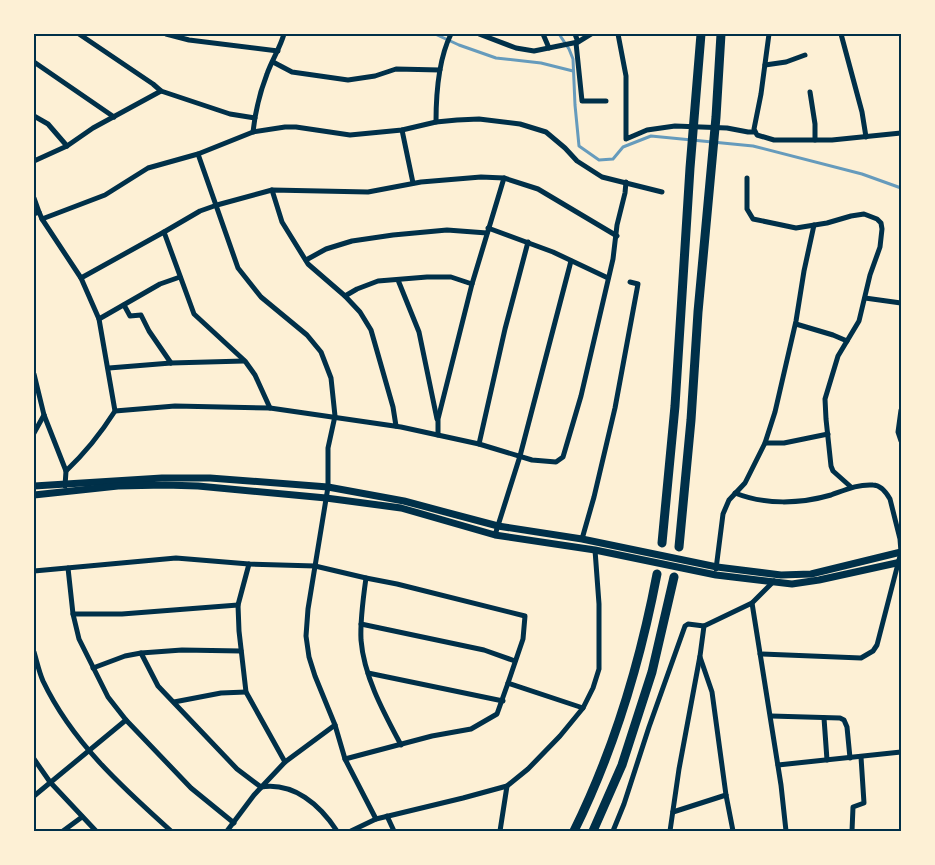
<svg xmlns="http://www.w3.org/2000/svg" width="935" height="865" font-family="'Fira Sans',sans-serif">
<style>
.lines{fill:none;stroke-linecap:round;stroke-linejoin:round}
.stream{stroke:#669bbc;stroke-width:3}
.minor{stroke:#003049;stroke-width:5}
.secondary{stroke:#003049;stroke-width:7}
.motorway{stroke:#003049;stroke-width:9}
.neatline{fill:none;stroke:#003049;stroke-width:2}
</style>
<rect width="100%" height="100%" fill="#fdf0d5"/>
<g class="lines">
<g class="stream">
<path d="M404 34H414"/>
<path d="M435 34 459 45 496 58 541 63 573 71"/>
<path d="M559 34 569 49 573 59 575 105 579 146 599 160 613 159 623 147 651 136 753 146 862 174 901 188"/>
</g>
<g class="minor">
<path d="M79 34 153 84 161 91 230 114 255 118"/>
<path d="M166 34 189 40 278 51"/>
<path d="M479 34 516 48 534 51 578 42 591 34"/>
<path d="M543 34 549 48"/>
<path d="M575 34 578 42"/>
<path d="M618 34 626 76V139L647 130 675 126 727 128 748 132H754"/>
<path d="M769 34 761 94 754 129 757 135 774 140H832L901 133"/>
<path d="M841 34 862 112 866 137"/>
<path d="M576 43 582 101H606"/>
<path d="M34 62 114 117"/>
<path d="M273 62 292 72 348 80 375 76 396 69 440 70"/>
<path d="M765 65 786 62 805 55"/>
<path d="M810 92 815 124V140"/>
<path d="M34 116 48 124 67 146"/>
<path d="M436 122C436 93 438 60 451 34"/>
<path d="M402 130 413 183"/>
<path d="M253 132C255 113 260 92 267 74 272 60 280 48 284 34"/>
<path d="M198 154 238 268 261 297 307 335 321 352 331 378 335 416 328 448V487L308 609 306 636 309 657 315 676 335 725 345 759 376 819"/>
<path d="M34 161 67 146 93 128 161 91"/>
<path d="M747 178V209L753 219 796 228 827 223 851 216 864 214 877 219 881 223 882 229 880 247 870 275 859 321 838 356 825 399 826 419 831 466 833 471 851 487"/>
<path d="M272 190 282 222 308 264 345 296 360 312 371 330 393 407 396 426"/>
<path d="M34 198 39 212"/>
<path d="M34 214 39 212 42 219 105 195 148 168 198 154 253 132 285 127H296L350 135 402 130 436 122 457 120 479 119 520 124 546 132 565 148 577 161 602 177 662 192"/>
<path d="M42 219 81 278 99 319 115 411C101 433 85 453 66 471L65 486"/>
<path d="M488 228 553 252 608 278"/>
<path d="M164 232 200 211 217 205 272 190 368 192 421 182 481 177 504 178 538 189 617 236"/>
<path d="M306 260 326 249 352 241 393 235 447 230 487 233"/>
<path d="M81 278 164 232 194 314 245 361 255 375 270 408"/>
<path d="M398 280 419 332 437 419"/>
<path d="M345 296 357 289 378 281 427 277H451L472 284"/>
<path d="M865 298 901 303"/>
<path d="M124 305 130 316 141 315 149 331 171 363"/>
<path d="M99 319 160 284 180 277"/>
<path d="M796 324 833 335 847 341"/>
<path d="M109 368 171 363 244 361"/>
<path d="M34 374 44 415 66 471"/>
<path d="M901 410 898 432 901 441"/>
<path d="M115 411 175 406 270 408 401 427 479 444 532 460 556 462 563 457 581 396 613 259 617 225 625 193 626 182"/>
<path d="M34 433 44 415"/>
<path d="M438 435V419L472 284 504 178"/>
<path d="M765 443H784L828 434"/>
<path d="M479 444 505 329 528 242"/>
<path d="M735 493C765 505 800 504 831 495 845 490 858 484 873 485 881 485 886 492 890 499L900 539 901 552 877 645 873 651 861 658 760 654"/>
<path d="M495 535 520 456 571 261"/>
<path d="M582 539 594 497 615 408 638 284 630 282"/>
<path d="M249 564 238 605 239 631 246 692 285 762"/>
<path d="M68 568 73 614 79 639 108 697 126 720 191 788 234 823"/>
<path d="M716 569 723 514 729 500 745 483 765 443 775 412 796 321 804 271 814 225"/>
<path d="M34 571 176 558 249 564 315 566 366 578 397 584 525 616 523 639 508 683"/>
<path d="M366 578C363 599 360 620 361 640 364 677 384 713 401 745"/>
<path d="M774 581 752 603 781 785 786 831"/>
<path d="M73 614H122L238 605"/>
<path d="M361 624 484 650 515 661"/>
<path d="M34 652C37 662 39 672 43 681 72 742 122 787 171 831"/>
<path d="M141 653 158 686 237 769 261 787C294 782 320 805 337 831"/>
<path d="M700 657 712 692 726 795 733 831"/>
<path d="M93 668 125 656 141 653 182 650 241 651"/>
<path d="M368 673 503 701"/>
<path d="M174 702 221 693 246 692"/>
<path d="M771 716 840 718 844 720 847 727 850 758"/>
<path d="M824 718 827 760"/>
<path d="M34 759 50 782 96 831"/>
<path d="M345 759 432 736 471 729 497 714 508 683 583 708"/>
<path d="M778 765 901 752"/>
<path d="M34 796 126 720"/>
<path d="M673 812 726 795"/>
<path d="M387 816 394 831"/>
<path d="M63 831 82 817"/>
<path d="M227 831 254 795 285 762 335 725"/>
<path d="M351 831 376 819 463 798 507 786 528 769 560 736 583 708 593 688 599 669V604L595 550"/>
<path d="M500 831 507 786"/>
<path d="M613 831 624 804 649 727 685 626 688 624 704 626"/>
<path d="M670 831 679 769 700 656 704 626 752 603"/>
<path d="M852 831 853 807 864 803 861 757"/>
</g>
<g class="secondary">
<path d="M34 486 162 478H210L328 487 404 501 498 526 582 539 717 567 781 575 811 574 901 552"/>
<path d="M34 495 118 486 165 485 198 486 326 498 401 508 495 535 595 550 716 575 792 584 819 580 901 562"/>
</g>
<g class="motorway">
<path d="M662 543 675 406 690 168 701 34"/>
<path d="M679 547 691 420 698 312 716 117 721 34"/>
<path d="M574 831C614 750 640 663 657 574"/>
<path d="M593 831 622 765 652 672 674 577"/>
</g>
</g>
<rect width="935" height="865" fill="none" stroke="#fdf0d5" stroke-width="70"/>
<rect x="35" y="35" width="865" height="795" class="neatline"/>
</svg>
